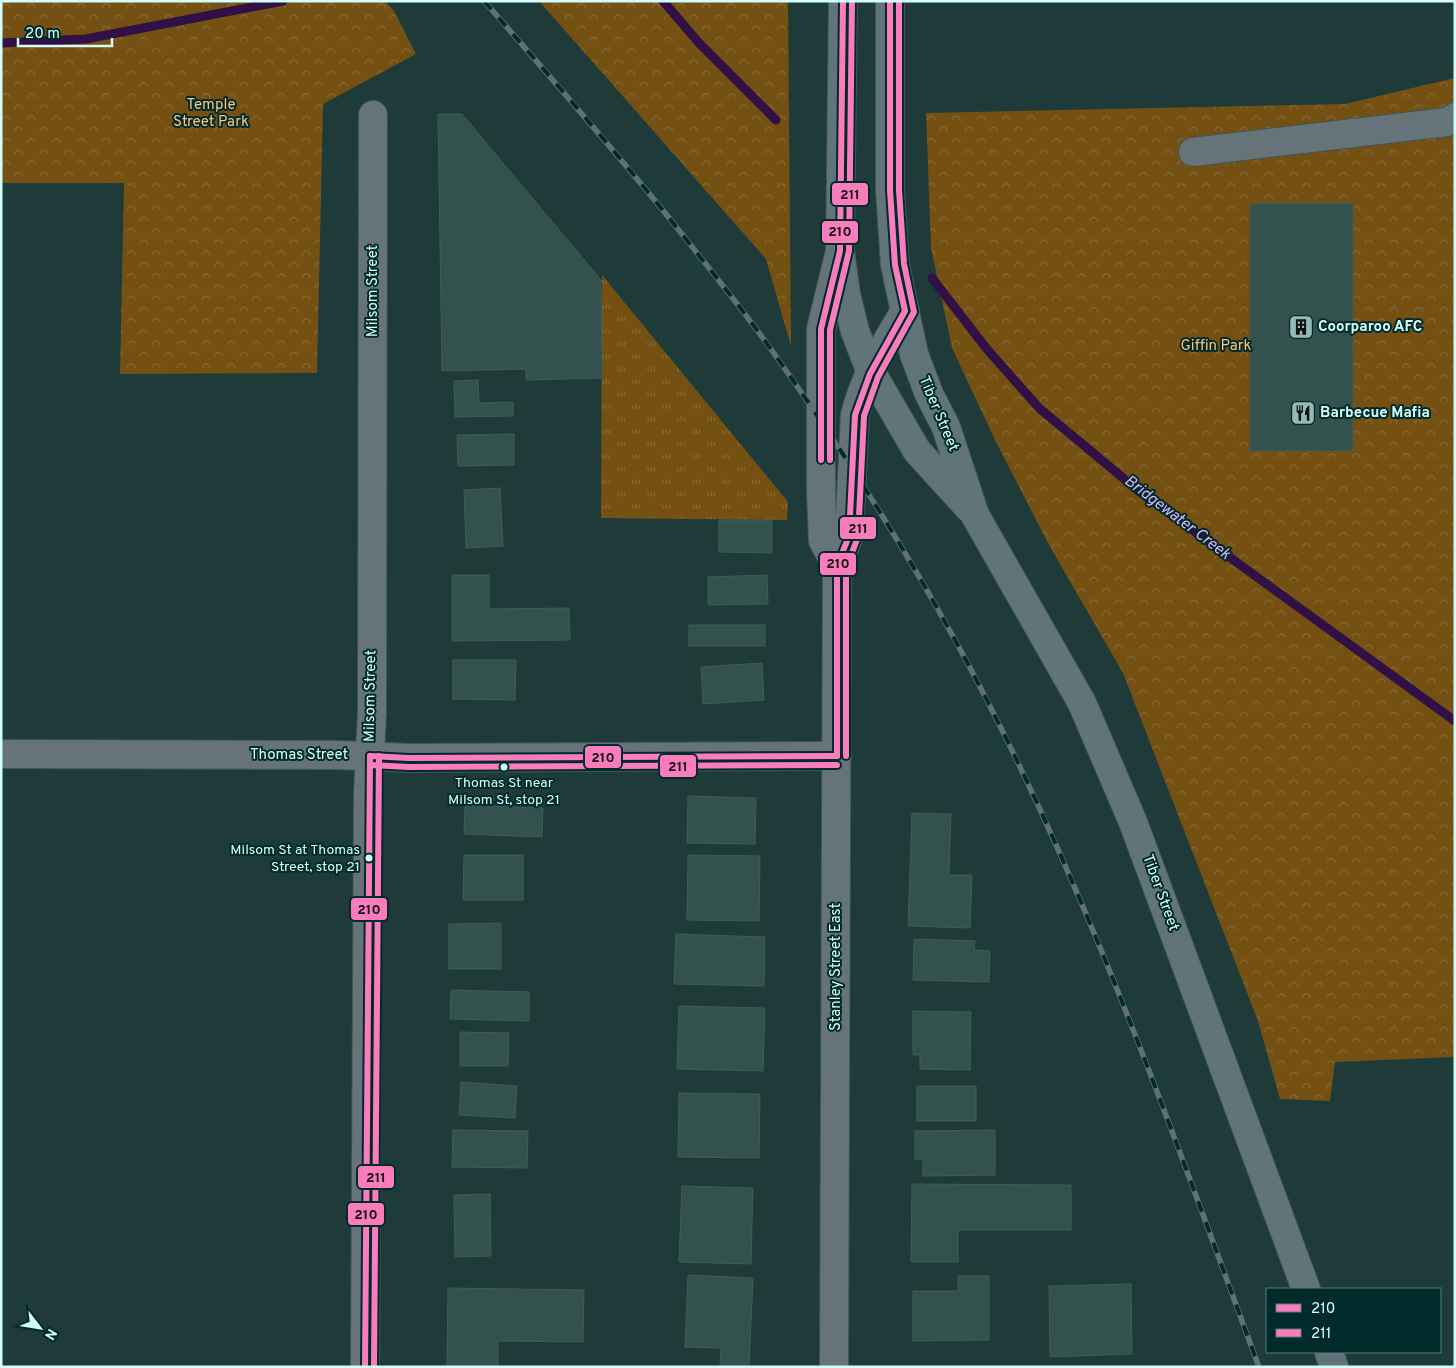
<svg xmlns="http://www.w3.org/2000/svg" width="1456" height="1368" font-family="Overpass,sans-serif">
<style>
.grass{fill:url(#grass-tufts)}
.park{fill:url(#park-crowns)}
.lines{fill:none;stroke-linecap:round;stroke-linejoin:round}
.stream{stroke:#311046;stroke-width:9}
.building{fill:#34524d;stroke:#405d59}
.minor-casing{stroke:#3d5756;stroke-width:30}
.major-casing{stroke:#3d5756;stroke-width:30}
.minor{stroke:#66747a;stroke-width:28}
.major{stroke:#607479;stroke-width:28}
.rail-casing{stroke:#5f7174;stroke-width:5.5}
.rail{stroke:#002b2a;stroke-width:4;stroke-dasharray:11;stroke-linecap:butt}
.bus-1-casing{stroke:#002b2a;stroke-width:10}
.bus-2-casing{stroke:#002b2a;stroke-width:10}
.bus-1{stroke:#fb7cbc;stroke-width:6}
.bus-2{stroke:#fb7cbc;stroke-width:6}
.bus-dot{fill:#d3fffb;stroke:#002b2a;stroke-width:2}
.labels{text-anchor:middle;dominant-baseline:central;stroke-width:4;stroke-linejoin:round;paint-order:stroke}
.bus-label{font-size:14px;fill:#d3fffb;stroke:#002b2a}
.park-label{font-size:15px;fill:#fdc47f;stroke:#002b2a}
.street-label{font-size:15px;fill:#d3fffb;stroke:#002b2a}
.poi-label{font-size:15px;font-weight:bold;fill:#d3fffb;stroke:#002b2a;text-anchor:start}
.water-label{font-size:16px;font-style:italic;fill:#dcb2fa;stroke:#002b2a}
.line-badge{stroke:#002b2a;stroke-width:2}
.pale-badge-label{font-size:14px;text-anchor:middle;font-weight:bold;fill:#111}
</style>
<defs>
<pattern id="grass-tufts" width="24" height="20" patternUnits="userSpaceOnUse" patternTransform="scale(1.25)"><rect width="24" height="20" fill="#745013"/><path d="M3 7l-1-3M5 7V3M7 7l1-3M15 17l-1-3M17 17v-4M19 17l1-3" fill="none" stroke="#876a36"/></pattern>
<pattern id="park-crowns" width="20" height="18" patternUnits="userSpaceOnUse" patternTransform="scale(1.25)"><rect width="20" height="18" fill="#745013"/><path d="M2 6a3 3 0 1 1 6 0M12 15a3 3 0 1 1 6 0" fill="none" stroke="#876a36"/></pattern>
</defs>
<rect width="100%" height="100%" fill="#1e3a39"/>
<path class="grass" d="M602 275 788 502 787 520 601 518Z"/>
<g class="park">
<path d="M1 1H385L394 11 416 54 323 104 317 373 120 374 124 183H1Z"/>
<path d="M539 1H788L791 346 766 259Z"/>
<path d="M1455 78V1057L1335 1062 1330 1101 1280 1099 1258 1021 1123 673 1049 545 994 438 952 348 931 248 926 113 1345 104Z"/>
</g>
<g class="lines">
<g class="stream">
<path d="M663 1 699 43 776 120"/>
<path d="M1 43 86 39 283 1"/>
<path d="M932 278 986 348 1039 408 1140 492 1455 721"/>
</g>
</g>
<g class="building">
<path d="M438 114H462L601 280 602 378 526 380V369L442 371Z"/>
<path d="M1353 203V451H1250V204Z"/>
<path d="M478 380 479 403 513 402V416L455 417 454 381Z"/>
<path d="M514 434V465L458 466 457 435Z"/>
<path d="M500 488 503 546 466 548 464 490Z"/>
<path d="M719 520H772V553L719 552Z"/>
<path d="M452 575H489V609L569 608 570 640 452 641Z"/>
<path d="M767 575 768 604 708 605V577Z"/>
<rect x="689" y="625" width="76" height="21"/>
<path d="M453 660H516L515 700 453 699Z"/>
<path d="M762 663 764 700 703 704 701 667Z"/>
<path d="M688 796 756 798 755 844 687 843Z"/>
<path d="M465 805 543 808 542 837 464 834Z"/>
<path d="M912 813 951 814 949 875H972L970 928 908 926Z"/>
<path d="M464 855H523V900H463Z"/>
<path d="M688 855 760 856 759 921 687 920Z"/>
<path d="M501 923V969H449V924Z"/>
<path d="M676 934 765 937 764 986 674 984Z"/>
<path d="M914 939 975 941 974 950 990 951 989 982 913 980Z"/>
<path d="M451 990 529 992V1021L450 1019Z"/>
<path d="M679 1006 765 1008 763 1071 677 1069Z"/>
<path d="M913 1011 971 1012 970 1070 920 1069V1055H913Z"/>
<path d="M460 1032 509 1033 508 1066H460Z"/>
<path d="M461 1082 517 1086 515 1118 459 1115Z"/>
<rect x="917" y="1086" width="59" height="35"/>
<path d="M679 1093 760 1094 759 1158 678 1157Z"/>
<path d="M453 1130 528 1131 527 1168 452 1167Z"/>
<path d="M995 1130V1175L923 1176V1159H915V1131Z"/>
<path d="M912 1184 1071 1185V1230H958V1262H911Z"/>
<path d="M682 1186 753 1188 751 1264 679 1262Z"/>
<path d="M490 1194 491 1256 455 1257 454 1195Z"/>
<path d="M688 1275 753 1278 749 1367H720L721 1348 685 1347Z"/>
<path d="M958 1276H989V1340L913 1341V1291H958Z"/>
<path d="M1131 1284 1132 1354 1050 1357 1049 1286Z"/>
<path d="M448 1288 584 1290 583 1342 498 1341V1367H447Z"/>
</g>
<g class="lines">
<defs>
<g id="minor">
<path d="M1193 152 1447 122 1455 117"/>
<path d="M837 566 823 541 821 493V329L840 251"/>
<path d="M1 754 339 755 409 758 837 756"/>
<path d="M365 1367 368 793 372 713 373 115"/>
<path d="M834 1367 837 566 849 536 855 415C865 375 884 346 905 311"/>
</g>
<g id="major">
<path d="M843 1 840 251 846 294 855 331 870 370 917 451 969 508"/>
<path d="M890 1V190L895 265 914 354 929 394 946 427 975 515 1082 703 1133 822 1306 1289"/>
<path d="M1329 1352 1334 1367"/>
</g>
</defs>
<use href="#minor" class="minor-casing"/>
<use href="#major" class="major-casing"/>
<use href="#minor" class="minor"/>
<use href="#major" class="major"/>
<defs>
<path id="rail" d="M484 1C547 73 610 145 670 219 703 261 737 302 768 345 836 440 899 538 955 640 1082 871 1168 1121 1259 1367"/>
</defs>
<use href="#rail" class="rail-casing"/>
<use href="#rail" class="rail"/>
<defs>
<g id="bus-1">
<path d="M821 460V329L840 251 843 1"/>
<path d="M370 756 409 758 837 756"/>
<path d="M837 756V566L849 536 855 415 870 374 905 311 895 265 890 190V1"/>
<path d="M365 1367 370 756"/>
</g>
<g id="bus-2">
<path d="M830 460V330L849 251 852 1"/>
<path d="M846 756V568L858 537 864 416 878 377 914 312 904 264 899 190V1"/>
<path d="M370 765 409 767 837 765"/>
<path d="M374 1367 379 756"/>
</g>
</defs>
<use href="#bus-1" class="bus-1-casing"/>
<use href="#bus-2" class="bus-2-casing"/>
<use href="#bus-1" class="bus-1"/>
<use href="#bus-2" class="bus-2"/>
</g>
<defs>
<symbol id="building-square" viewBox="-11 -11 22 22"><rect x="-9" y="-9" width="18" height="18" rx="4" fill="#94bab7" stroke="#002b2a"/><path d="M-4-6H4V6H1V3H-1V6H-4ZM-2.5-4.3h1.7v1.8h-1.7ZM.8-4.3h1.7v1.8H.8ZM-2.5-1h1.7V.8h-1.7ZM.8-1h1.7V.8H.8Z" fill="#111"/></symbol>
<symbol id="restaurant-square" viewBox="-11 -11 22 22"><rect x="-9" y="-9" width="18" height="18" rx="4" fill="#94bab7" stroke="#002b2a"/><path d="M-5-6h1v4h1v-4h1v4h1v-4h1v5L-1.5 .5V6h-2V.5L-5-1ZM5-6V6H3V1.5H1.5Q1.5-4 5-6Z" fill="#111"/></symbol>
</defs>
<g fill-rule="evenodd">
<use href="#building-square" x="1287" y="313" width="28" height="28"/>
<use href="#restaurant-square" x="1289" y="399" width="28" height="28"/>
</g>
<g class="bus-dot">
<circle cx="504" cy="767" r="4.5"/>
<circle cx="369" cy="858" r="4.5"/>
</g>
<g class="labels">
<g class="bus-label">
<text x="504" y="783">Thomas St near<tspan x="504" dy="17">Milsom St, stop 21</tspan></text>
<text x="360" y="850" text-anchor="end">Milsom St at Thomas<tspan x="360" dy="17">Street, stop 21</tspan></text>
</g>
<g class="park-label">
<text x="211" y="105">Temple<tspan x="211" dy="17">Street Park</tspan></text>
<text x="1216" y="346">Giffin Park</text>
</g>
<g class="street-label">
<text transform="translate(373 291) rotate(-90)">Milsom Street</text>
<text transform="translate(938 414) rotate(67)">Tiber Street</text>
<text transform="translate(371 696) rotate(-89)">Milsom Street</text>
<text x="299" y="755">Thomas Street</text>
<text transform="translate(1160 893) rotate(70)">Tiber Street</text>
<text transform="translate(836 967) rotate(-90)">Stanley Street East</text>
</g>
<g class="poi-label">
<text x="1318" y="327">Coorparoo AFC</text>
<text x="1320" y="413">Barbecue Mafia</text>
</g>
<g class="water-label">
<text transform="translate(1177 518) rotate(37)">Bridgewater Creek</text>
</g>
</g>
<g class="line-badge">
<rect x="831" y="182" width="38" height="24" rx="5" fill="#fb7cbc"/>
<rect x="821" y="220" width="38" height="24" rx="5" fill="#fb7cbc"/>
<rect x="839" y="516" width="38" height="24" rx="5" fill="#fb7cbc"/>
<rect x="819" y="552" width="38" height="24" rx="5" fill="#fb7cbc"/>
<rect x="584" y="745" width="38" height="24" rx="5" fill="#fb7cbc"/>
<rect x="659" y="754" width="38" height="24" rx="5" fill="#fb7cbc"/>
<rect x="350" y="897" width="38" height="24" rx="5" fill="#fb7cbc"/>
<rect x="357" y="1165" width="38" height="24" rx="5" fill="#fb7cbc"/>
<rect x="347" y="1202" width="38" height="24" rx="5" fill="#fb7cbc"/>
</g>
<g class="pale-badge-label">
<text x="850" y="199">211</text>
<text x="840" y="236">210</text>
<text x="858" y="533">211</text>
<text x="838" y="568">210</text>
<text x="603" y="762">210</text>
<text x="678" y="771">211</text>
<text x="369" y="914">210</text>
<text x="376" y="1182">211</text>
<text x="366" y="1219">210</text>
</g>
<rect width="1456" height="1368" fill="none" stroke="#d3fffb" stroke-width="5"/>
<rect x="1266" y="1288" width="175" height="65" fill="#002b2a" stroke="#54807e"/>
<rect x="1276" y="1304" width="25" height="8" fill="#fb7cbc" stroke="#54807e"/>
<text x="1311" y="1313" font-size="15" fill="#d3fffb">210</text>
<rect x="1276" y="1329" width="25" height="8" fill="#fb7cbc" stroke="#54807e"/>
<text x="1311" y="1338" font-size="15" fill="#d3fffb">211</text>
<g transform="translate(40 1328) rotate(121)" stroke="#002b2a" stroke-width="4" paint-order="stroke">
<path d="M0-4L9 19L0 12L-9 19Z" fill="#d3fffb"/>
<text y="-8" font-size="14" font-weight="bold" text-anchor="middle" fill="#d3fffb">N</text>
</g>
<path d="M18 38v8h94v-8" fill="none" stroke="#d3fffb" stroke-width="2.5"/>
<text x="25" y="38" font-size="15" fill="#d3fffb" stroke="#002b2a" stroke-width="4" paint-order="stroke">20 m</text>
</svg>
